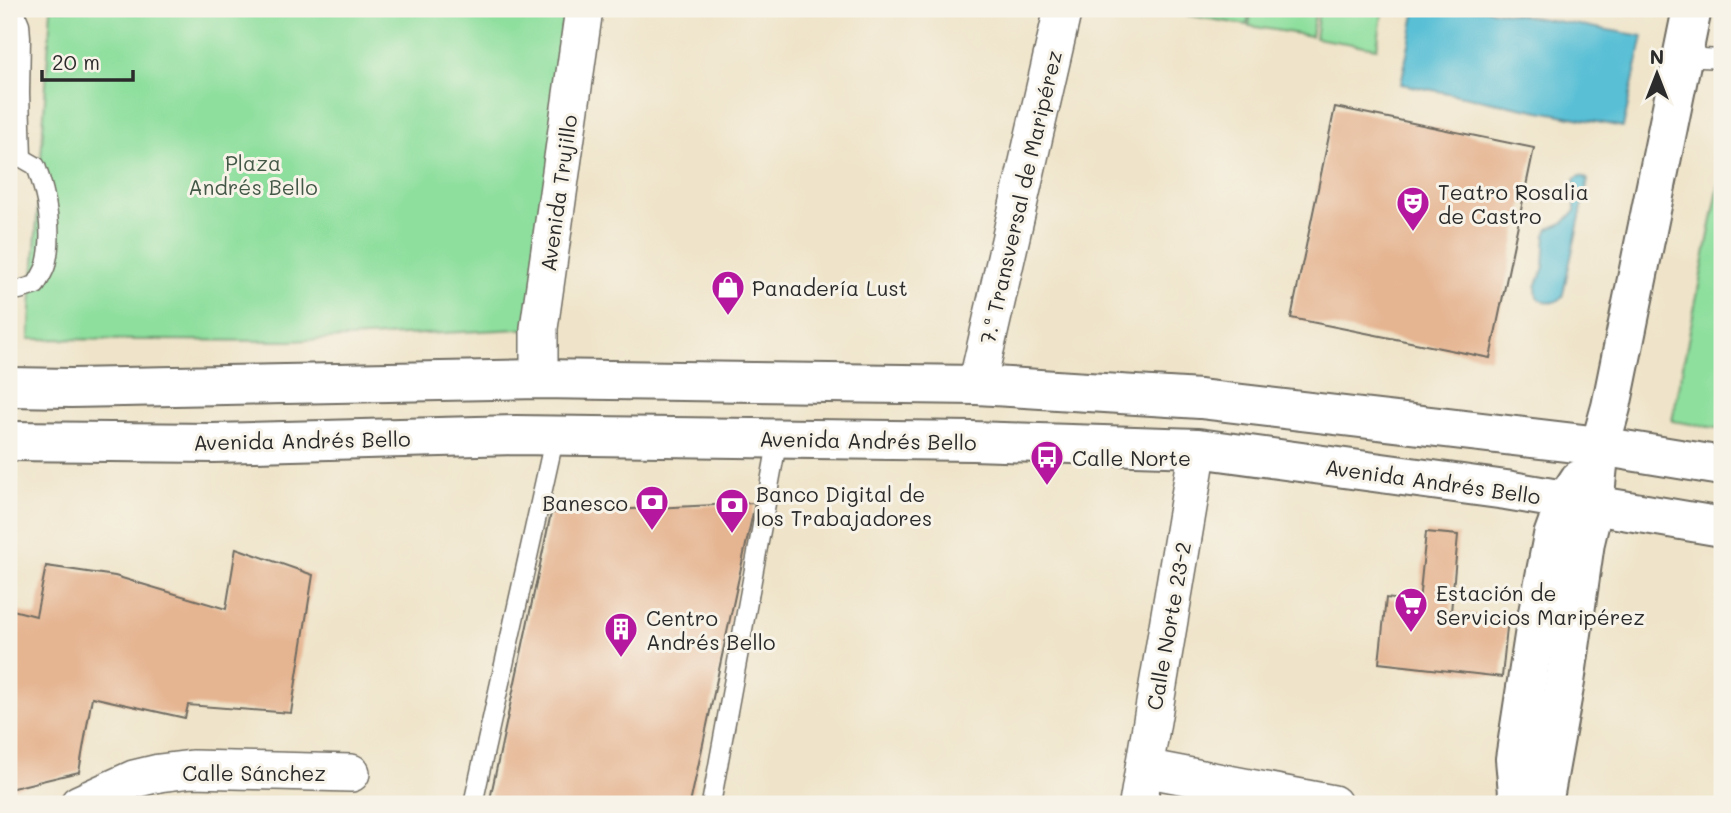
<svg xmlns="http://www.w3.org/2000/svg" width="1731" height="813" font-family="Mali,sans-serif">
<style>
.green{fill:#8edf9e;stroke:#5c8564;stroke-width:2}
.water{fill:#58bfd5;stroke:#427580;stroke-width:2}
.building{fill:#e5b490}
.lines{fill:none;stroke-linecap:round;stroke-linejoin:round}
.service-casing{stroke:#706c62;stroke-width:21}
.minor-casing{stroke:#706c62;stroke-width:40}
.tertiary-casing{stroke:#706c62;stroke-width:42}
.service{stroke:#fff;stroke-width:18}
.minor{stroke:#fff;stroke-width:37}
.tertiary{stroke:#fff;stroke-width:38}
.labels{text-anchor:middle;dominant-baseline:central;stroke-width:6;stroke-linejoin:round;paint-order:stroke}
.park-label{font-size:21px;fill:#445848;stroke:#f7f3e8}
.poi-label{font-size:21px;fill:#2b2b2b;stroke:#f7f3e8;text-anchor:start}
.street-label{font-size:21px;fill:#2b2b2b;stroke:#f7f3e8}
</style>
<rect width="100%" height="100%" fill="#f7f3e8"/>
<filter id="ink" filterUnits="userSpaceOnUse"><feTurbulence type="fractalNoise" baseFrequency=".0143" numOctaves="2"/><feDisplacementMap in="SourceGraphic" scale="14" xChannelSelector="R" yChannelSelector="G"/><feConvolveMatrix kernelMatrix="1 2 1 2 8 2 1 2 1" color-interpolation-filters="sRGB"/></filter>
<filter id="wash" filterUnits="userSpaceOnUse"><feTurbulence type="fractalNoise" baseFrequency=".00686" numOctaves="4" result="noise"/><feDisplacementMap in="SourceGraphic" scale="28" xChannelSelector="R" yChannelSelector="G"/><feGaussianBlur stdDeviation="1.57" result="paint"/><feColorMatrix in="noise" values="0 0 0 0 0 0 0 0 0 0 0 0 0 0 0 0 0 1.4 0 .05"/><feComposite in="paint" operator="in"/></filter>
<g filter="url(#wash)">
<rect width="100%" height="100%" fill="#efe4c9"/>
<g class="green">
<path d="M51 9H584L539 328 289 341 29 339Z"/>
<path d="M1186 9H1250L1247 25 1185 15Z"/>
<path d="M1252 9H1316L1311 36 1249 26Z"/>
<path d="M1319 9H1383L1377 48 1315 38Z"/>
<path d="M1722 169V429L1672 421Z"/>
</g>
<g class="water">
<path d="M1416 9H1486L1643 36 1623 127 1401 84Z"/>
<path d="M1579 176 1584 177 1588 180 1562 298C1553 304 1546 304 1537 298L1536 287 1544 267 1546 233 1548 229 1565 222 1575 211V196L1573 189 1575 179Z"/>
</g>
<g id="blocks">
<g class="building">
<path d="M1335 107 1534 148 1490 358 1291 318Z"/>
<path d="M755 503 690 804H489L551 513Z"/>
<path d="M1426 532 1458 535 1451 612 1508 618 1502 677 1379 663 1386 598 1419 602Z"/>
<path d="M236 548 313 575 291 713 188 705 185 718 92 697 79 772 9 789V742L14 715 9 714V609L36 616 46 566 115 576 226 609Z"/>
</g>
</g>
</g>
<g filter="url(#ink)">
<use href="#blocks" fill-opacity="0" stroke="#706c62" stroke-width="2"/>
<g class="lines">
<defs>
<g id="service">
<path d="M9 10 15 12 20 24 21 37 20 93 22 158"/>
<path d="M1682 57 1722 59"/>
<path d="M9 157 22 158 36 166C47 196 54 233 46 265 44 272 39 279 36 285L19 290H9"/>
<path d="M473 804 555 435"/>
<path d="M711 804 778 438"/>
</g>
<g id="minor">
<path d="M539 379V328L584 9"/>
<path d="M977 385 1063 9"/>
<path d="M1144 768 1333 804"/>
<path d="M79 804 134 779 159 773 192 769 351 773"/>
<path d="M1138 804 1198 448"/>
</g>
<g id="tertiary">
<path d="M9 387 71 388 539 379 977 385 1200 399 1600 446 1722 466"/>
<path d="M9 441 213 443 515 435 972 441 1198 448 1506 490 1722 527"/>
<path d="M1519 804 1515 759 1536 623 1553 536 1566 500 1579 480"/>
<path d="M1543 804 1565 682 1585 542 1594 504 1600 446 1611 407 1692 9"/>
</g>
</defs>
<use href="#service" class="service-casing"/>
<use href="#minor" class="minor-casing"/>
<use href="#tertiary" class="tertiary-casing"/>
<use href="#service" class="service"/>
<use href="#minor" class="minor"/>
<use href="#tertiary" class="tertiary"/>
</g>
</g>
<defs>
<symbol id="theatre-pin" viewBox="-11 -11 22 30"><path d="M0 17L-7.5 6A9.5 9.5 0 1 1 7.5 6Z" fill="#b5179e" stroke="#f7f3e8"/><path d="M-5-5.5Q0-4 5-5.5V0Q5 5 0 6Q-5 5-5 0ZM-3.3-2.5H-1v1.5H-3.3ZM1-2.5H3.3v1.5H1ZM-2.8 1Q0 5.5 2.8 1Z" fill="#fff"/></symbol>
<symbol id="shop-pin" viewBox="-11 -11 22 30"><path d="M0 17L-7.5 6A9.5 9.5 0 1 1 7.5 6Z" fill="#b5179e" stroke="#f7f3e8"/><path d="M-5-2.5h2.3a2.7 3.5 0 0 1 5.4 0H5L5.5 6h-11ZM-1.5-2.5h3a1.5 2.3 0 0 0-3 0Z" fill="#fff"/></symbol>
<symbol id="bus-pin" viewBox="-11 -11 22 30"><path d="M0 17L-7.5 6A9.5 9.5 0 1 1 7.5 6Z" fill="#b5179e" stroke="#f7f3e8"/><path d="M-5-6H5V4H4V6H2V4H-2V6H-4V4H-5ZM-3.5-4V0h7V-4ZM-3.5 1.2v1.5H-2V1.2ZM2 1.2v1.5H3.5V1.2Z" fill="#fff"/></symbol>
<symbol id="bank-pin" viewBox="-11 -11 22 30"><path d="M0 17L-7.5 6A9.5 9.5 0 1 1 7.5 6Z" fill="#b5179e" stroke="#f7f3e8"/><path d="M-6-4H6V4H-6ZM0-2.3a2.3 2.3 0 1 0 0 4.6a2.3 2.3 0 1 0 0-4.6Z" fill="#fff"/></symbol>
<symbol id="supermarket-pin" viewBox="-11 -11 22 30"><path d="M0 17L-7.5 6A9.5 9.5 0 1 1 7.5 6Z" fill="#b5179e" stroke="#f7f3e8"/><path d="M-6-5.5h2.5l.6 2H6L4.5 2H-2.5L-4.4-4H-6ZM-1.5 3.2a1.3 1.3 0 1 0 .1 0ZM3 3.2a1.3 1.3 0 1 0 .1 0Z" fill="#fff"/></symbol>
<symbol id="building-pin" viewBox="-11 -11 22 30"><path d="M0 17L-7.5 6A9.5 9.5 0 1 1 7.5 6Z" fill="#b5179e" stroke="#f7f3e8"/><path d="M-4-6H4V6H1V3H-1V6H-4ZM-2.5-4.3h1.7v1.8h-1.7ZM.8-4.3h1.7v1.8H.8ZM-2.5-1h1.7V.8h-1.7ZM.8-1h1.7V.8H.8Z" fill="#fff"/></symbol>
</defs>
<g fill-rule="evenodd">
<use href="#theatre-pin" x="1394" y="184" width="38" height="52"/>
<use href="#shop-pin" x="709" y="268" width="38" height="52"/>
<use href="#bus-pin" x="1028" y="438" width="38" height="52"/>
<use href="#bank-pin" x="633" y="483" width="38" height="52"/>
<use href="#bank-pin" x="713" y="486" width="38" height="52"/>
<use href="#supermarket-pin" x="1392" y="585" width="38" height="52"/>
<use href="#building-pin" x="602" y="610" width="38" height="52"/>
</g>
<g class="labels">
<g class="park-label">
<text x="253" y="162">Plaza<tspan x="253" dy="24">Andrés Bello</tspan></text>
</g>
<g class="poi-label">
<text x="1438" y="191">Teatro Rosalia<tspan x="1438" dy="24">de Castro</tspan></text>
<text x="752" y="287">Panadería Lust</text>
<text x="1072" y="457">Calle Norte</text>
<text x="756" y="493">Banco Digital de<tspan x="756" dy="24">los Trabajadores</tspan></text>
<text x="628" y="502" text-anchor="end">Banesco</text>
<text x="1436" y="592">Estación de<tspan x="1436" dy="24">Servicios Maripérez</tspan></text>
<text x="646" y="617">Centro<tspan x="646" dy="24">Andrés Bello</tspan></text>
</g>
<g class="street-label">
<text transform="translate(558 193) rotate(-82)">Avenida Trujillo</text>
<text transform="translate(1020 197) rotate(-77)">7.ª Transversal de Maripérez</text>
<text transform="translate(302 440) rotate(-1)">Avenida Andrés Bello</text>
<text transform="translate(868 440) rotate(1)">Avenida Andrés Bello</text>
<text transform="translate(1433 481) rotate(8)">Avenida Andrés Bello</text>
<text transform="translate(1168 626) rotate(-80)">Calle Norte 23-2</text>
<text x="254" y="772">Calle Sánchez</text>
</g>
</g>
<rect width="1731" height="813" fill="none" stroke="#f7f3e8" stroke-width="35"/>
<g transform="translate(1657 74)" stroke="#f7f3e8" stroke-width="5" paint-order="stroke">
<path d="M0-5L12 26L0 18L-12 26Z" fill="#2b2b2b"/>
<text y="-10" font-size="19" font-weight="bold" text-anchor="middle" fill="#2b2b2b">N</text>
</g>
<path d="M42 70v10h91v-10" fill="none" stroke="#2b2b2b" stroke-width="3.5"/>
<text x="52" y="70" font-size="21" fill="#2b2b2b" stroke="#f7f3e8" stroke-width="5" paint-order="stroke">20 m</text>
</svg>
